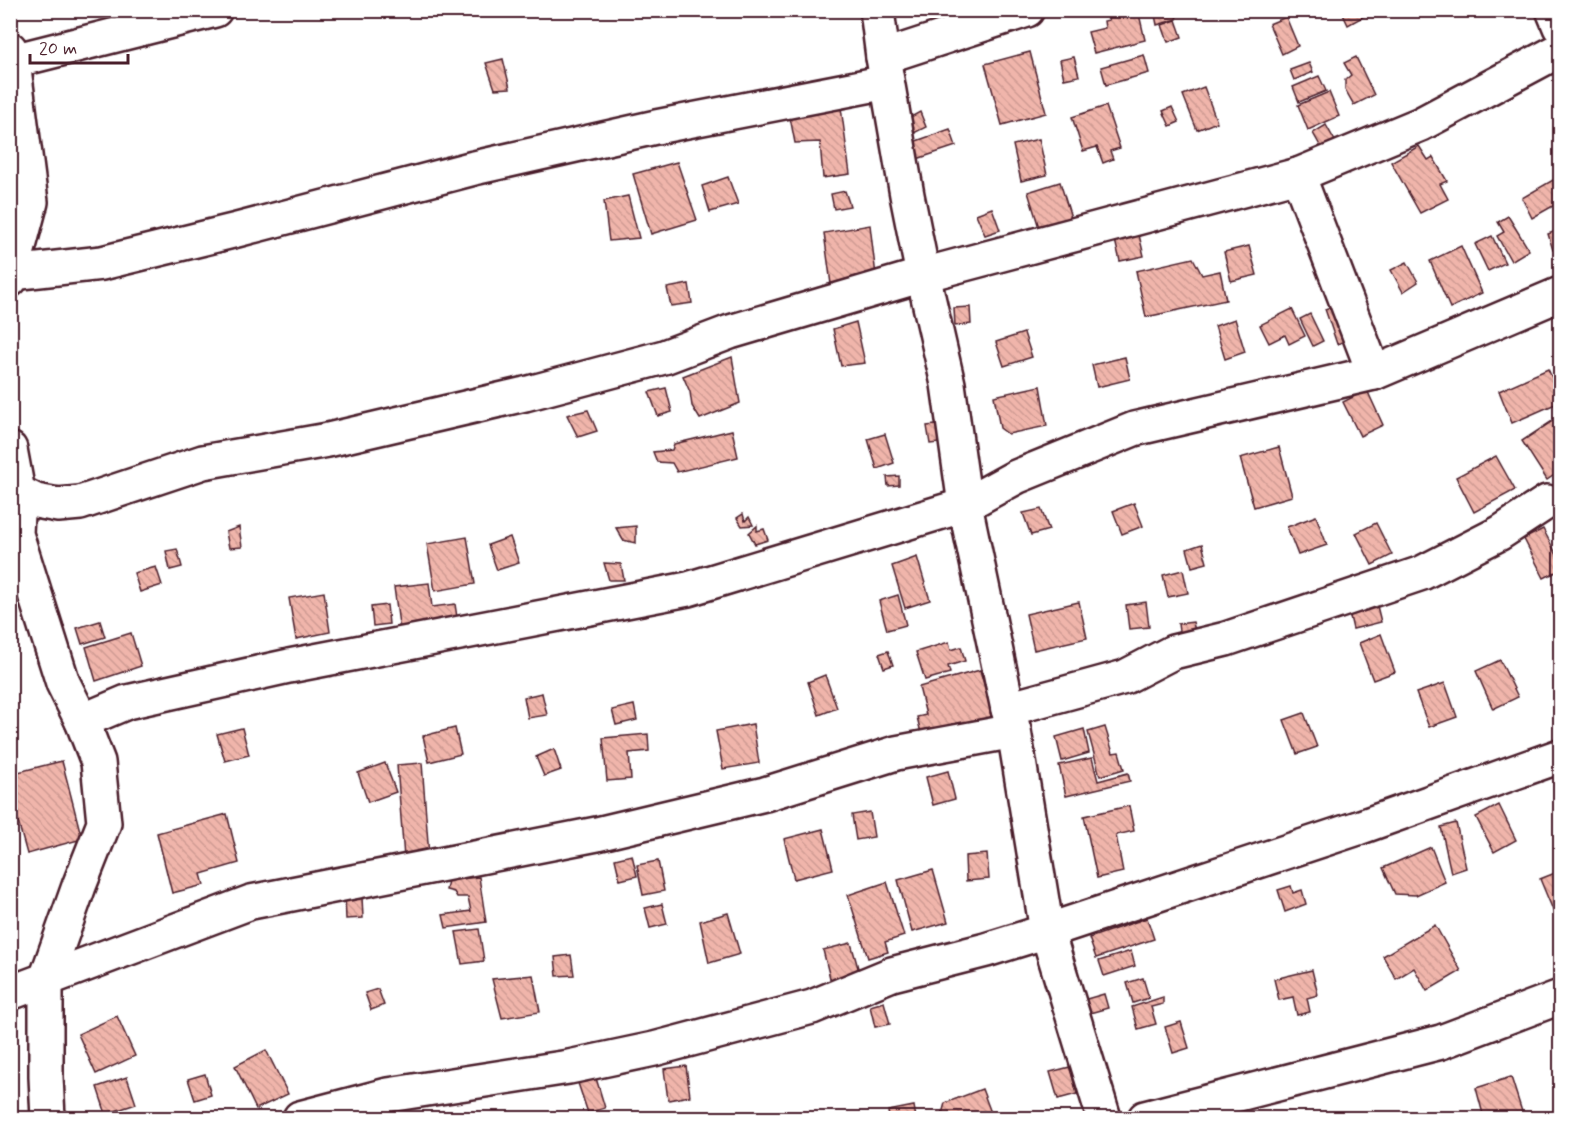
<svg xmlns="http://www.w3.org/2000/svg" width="1571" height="1129" font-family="Mynerve,sans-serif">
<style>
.building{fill:url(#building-back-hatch);stroke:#4a1f2b;stroke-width:1.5}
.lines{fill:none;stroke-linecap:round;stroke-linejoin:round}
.minor-casing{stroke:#4a1f2b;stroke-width:38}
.minor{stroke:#fff;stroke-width:33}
</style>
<defs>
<pattern id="building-back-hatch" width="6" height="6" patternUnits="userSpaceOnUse" patternTransform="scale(1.5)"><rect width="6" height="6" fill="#f0b5ab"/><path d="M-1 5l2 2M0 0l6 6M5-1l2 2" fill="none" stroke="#cf9b93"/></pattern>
</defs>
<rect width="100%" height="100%" fill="#fff"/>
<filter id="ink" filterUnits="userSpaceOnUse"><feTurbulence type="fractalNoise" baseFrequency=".0167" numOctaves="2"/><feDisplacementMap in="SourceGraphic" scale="12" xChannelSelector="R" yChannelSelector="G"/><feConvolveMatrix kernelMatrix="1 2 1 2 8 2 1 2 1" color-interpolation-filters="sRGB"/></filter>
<g filter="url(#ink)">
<g class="building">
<path d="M1107 10H1131L1134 16 1139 14 1145 40 1094 53 1088 32 1105 28 1104 21 1109 20Z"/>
<path d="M1154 10H1175L1177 19 1157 25Z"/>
<path d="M1341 10H1366L1368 14 1348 25Z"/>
<path d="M1286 17 1298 46 1282 54 1269 24Z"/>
<path d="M1176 20 1182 37 1168 42 1162 25Z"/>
<path d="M1030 52 1046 113 1002 125 985 64Z"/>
<path d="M1144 55 1149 73 1106 85 1101 67Z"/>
<path d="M1074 57 1079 76 1064 79 1060 60Z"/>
<path d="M1356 57 1374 95 1354 105 1345 89V80L1351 75 1344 63Z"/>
<path d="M503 59 510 88 495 89 486 63Z"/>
<path d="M1309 63 1313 72 1294 80 1290 70Z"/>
<path d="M1319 76 1326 91 1299 102 1293 87Z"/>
<path d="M1204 87 1217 122 1197 130 1183 95Z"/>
<path d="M1329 92 1339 116 1308 130 1298 105Z"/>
<path d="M840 100 850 174 823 178 820 142 795 143 789 112Z"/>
<path d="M1106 106 1120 148 1110 151 1113 159 1103 163 1097 147 1083 151 1072 117Z"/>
<path d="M1172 107 1179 122 1170 126 1163 111Z"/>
<path d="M920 112 926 127 912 134 907 119Z"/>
<path d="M1326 125 1335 141 1322 149 1313 133Z"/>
<path d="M950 129 956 146 911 161 905 145Z"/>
<path d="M1039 139 1047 175 1021 181 1013 145Z"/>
<path d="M1419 146 1428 160 1433 157 1447 181 1440 184 1448 199 1420 213 1391 162Z"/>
<path d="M677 162 697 220 651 234 633 174Z"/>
<path d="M728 177 738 204 710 212 702 186Z"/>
<path d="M1553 180 1560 194V202L1532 218 1522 198Z"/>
<path d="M1060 182 1073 224 1041 234 1028 192Z"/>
<path d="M845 191 850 206 834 209 831 194Z"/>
<path d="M628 196 639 238 609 241 604 201Z"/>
<path d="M992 208 1000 230 985 235 976 214Z"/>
<path d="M1508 216 1529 250 1511 261 1497 236 1504 232 1498 222Z"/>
<path d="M870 225 876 276 831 284 824 233Z"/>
<path d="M1559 230 1560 247 1553 250 1548 234Z"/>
<path d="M1139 235 1144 256 1120 261 1115 240Z"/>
<path d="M1492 236 1505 263 1488 271 1475 244Z"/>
<path d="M1249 246 1257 275 1231 281 1224 252Z"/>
<path d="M1461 246 1482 293 1450 308 1430 261Z"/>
<path d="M1193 258 1202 275 1220 271 1226 300 1146 317 1136 271Z"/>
<path d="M1407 262 1418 282 1403 292 1391 270Z"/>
<path d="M689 284 692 303 671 306 667 288Z"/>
<path d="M1344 302 1356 337 1337 344 1325 309Z"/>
<path d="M970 307 971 324 955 326 954 308Z"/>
<path d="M1292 309 1305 336 1289 344 1285 335 1269 343 1260 325Z"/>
<path d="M1310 314 1323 341 1313 346 1300 319Z"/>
<path d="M1235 319 1245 352 1225 359 1215 326Z"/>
<path d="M856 322 865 363 841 366 833 329Z"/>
<path d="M1024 333 1032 357 1004 366 996 342Z"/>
<path d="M732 357 740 403 700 419 692 406 690 392 683 376Z"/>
<path d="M1125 357 1130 379 1097 387 1092 365Z"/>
<path d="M1548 369 1560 395V402L1512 423 1499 391Z"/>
<path d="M1040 386 1047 426 1008 434 1000 428 994 396Z"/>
<path d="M666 388 672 412 658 416 649 392Z"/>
<path d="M1367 390 1383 425 1360 436 1343 402Z"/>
<path d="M588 410 597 431 578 437 567 415Z"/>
<path d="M1560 416V471L1547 480 1522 441Z"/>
<path d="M945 424 947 442 930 444 927 426Z"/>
<path d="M732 430 738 457 677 472 672 463 657 462 653 452 672 450 674 444Z"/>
<path d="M885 434 894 463 877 469 868 439Z"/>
<path d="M1279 447 1292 496 1254 507 1240 458Z"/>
<path d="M1496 456 1515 490 1474 512 1456 477Z"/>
<path d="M899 476V485L888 486 887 477Z"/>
<path d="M1134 503 1143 526 1122 534 1113 511Z"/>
<path d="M1041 509 1049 530 1031 535 1023 513Z"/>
<path d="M743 514 745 521 749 517 753 525 742 526 737 518Z"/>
<path d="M1316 516 1327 545 1298 555 1287 527Z"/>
<path d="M1376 523 1392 555 1372 565 1356 533Z"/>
<path d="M636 526V543L623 540 616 528Z"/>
<path d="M757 526V531L764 529 768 540 755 544 749 533Z"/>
<path d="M239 527 242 547 229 548 226 532Z"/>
<path d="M1543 529 1560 561V570L1544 578 1524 539Z"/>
<path d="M467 537 475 584 435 591 427 544Z"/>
<path d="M510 537 519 563 497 570 488 545Z"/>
<path d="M1202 544 1207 563 1192 567 1187 549Z"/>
<path d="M177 549 182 567 170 570 166 551Z"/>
<path d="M917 557 930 600 905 608 892 566Z"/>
<path d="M604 563 621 564 624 580H609Z"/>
<path d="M156 567 162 585 140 592 134 573Z"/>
<path d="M1183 570 1188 593 1168 597 1163 575Z"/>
<path d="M429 583 432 607 455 604 458 624 400 632 394 587Z"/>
<path d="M324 592 330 632 296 639 289 598Z"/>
<path d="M898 595 906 625 887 630 879 601Z"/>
<path d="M1079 602 1087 638 1034 650 1026 614Z"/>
<path d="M1146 602 1149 627 1129 629 1126 605Z"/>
<path d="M1376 602 1381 622 1353 629 1348 608Z"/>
<path d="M387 605 389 624 373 626 371 607Z"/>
<path d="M100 621 105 637 82 644 77 628Z"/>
<path d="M1193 622 1196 636 1180 638 1178 624Z"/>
<path d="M131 633 141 666 96 681 86 647Z"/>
<path d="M1381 634 1395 672 1373 680 1359 643Z"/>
<path d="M949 642 951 650 961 647 965 661 948 666 950 673 925 680 916 652Z"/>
<path d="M888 651 893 665 884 668 879 654Z"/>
<path d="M1500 660 1518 697 1493 709 1476 671Z"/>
<path d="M980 670 993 718 922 737 917 717 926 715 919 687Z"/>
<path d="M825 675 837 708 819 715 808 682Z"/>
<path d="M1445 683 1457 717 1429 727 1416 693Z"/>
<path d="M542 693 547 715 528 718 524 697Z"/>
<path d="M634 705 637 720 616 725 612 710Z"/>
<path d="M1304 713 1317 747 1297 754 1284 720Z"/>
<path d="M753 724 759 763 723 769 716 731Z"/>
<path d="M1105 727 1113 753 1119 752 1124 769 1100 776 1088 732Z"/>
<path d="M242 728 249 755 225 761 217 734Z"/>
<path d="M455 728 461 754 429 762 423 736Z"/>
<path d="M1084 729 1089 753 1062 761 1056 737Z"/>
<path d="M648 734 649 751 629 753 631 779 607 781 603 738Z"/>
<path d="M554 749 561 770 544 776 536 757Z"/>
<path d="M1092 758 1098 781 1128 773 1130 781 1066 796 1059 765Z"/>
<path d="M62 761 82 839 27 854 10 793V774Z"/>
<path d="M385 763 396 792 368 802 358 773Z"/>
<path d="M422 763 429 856 404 858 397 765Z"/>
<path d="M948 771 955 799 933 805 926 777Z"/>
<path d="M1499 805 1516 840 1494 852 1476 817Z"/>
<path d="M1129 806 1134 831 1116 835 1123 872 1097 878 1084 816Z"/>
<path d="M870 812 874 837 856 840 852 815Z"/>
<path d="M227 814 239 863 201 874 204 885 172 893 157 833Z"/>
<path d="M1456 823 1466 868 1451 873 1441 827Z"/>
<path d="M823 829 833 869 794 879 784 839Z"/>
<path d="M1431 847 1445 882 1416 895 1395 894 1383 868Z"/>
<path d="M987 854 989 879 966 881 965 856Z"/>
<path d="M632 855 637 876 620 880 615 859Z"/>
<path d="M658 861 664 891 643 895 637 865Z"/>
<path d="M933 870 948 922 912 932 898 880Z"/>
<path d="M1560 871V927L1540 879Z"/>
<path d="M479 877 486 922 446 928 443 915 471 911 468 897H457L454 892 446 890 448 880Z"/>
<path d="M887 882 904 936 885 942 888 952 868 958 848 895Z"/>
<path d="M1291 886 1293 893 1302 890 1306 904 1285 912 1278 890Z"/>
<path d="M345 897H362L363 918 346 919Z"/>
<path d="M662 904 667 924 650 928 645 908Z"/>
<path d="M728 913 740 954 709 963 700 921Z"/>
<path d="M1147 918 1154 939 1096 958 1089 938Z"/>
<path d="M1435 925 1461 971 1427 991 1414 968 1396 979 1383 956Z"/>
<path d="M479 929 484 961 462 964 456 932Z"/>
<path d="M851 943 860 975 831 982 823 950Z"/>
<path d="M1131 951 1135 966 1104 976 1099 961Z"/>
<path d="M571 955 574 975 557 976 555 957Z"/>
<path d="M1312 970 1318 995 1307 998 1310 1012 1297 1015 1293 997 1279 1000 1274 979Z"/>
<path d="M533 975 540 1012 502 1018 492 979Z"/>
<path d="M1143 978 1149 998 1133 1003 1127 983Z"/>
<path d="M378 989 384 1005 371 1010 365 993Z"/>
<path d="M1104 994 1108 1008 1086 1014 1083 1000Z"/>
<path d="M1163 997V1004L1151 1007 1156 1024 1138 1029 1132 1007Z"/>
<path d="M884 1002 890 1024 875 1027 870 1006Z"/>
<path d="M117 1016 135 1056 96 1074 78 1034Z"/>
<path d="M1181 1022 1189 1048 1173 1053 1165 1027Z"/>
<path d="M266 1050 288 1094 256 1109 235 1066Z"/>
<path d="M686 1066 690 1096 668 1100 664 1069Z"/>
<path d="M1070 1067 1077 1094 1058 1099 1050 1072Z"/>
<path d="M205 1074 211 1095 195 1100 188 1079Z"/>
<path d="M127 1077 136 1104 106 1114 97 1087Z"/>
<path d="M1511 1077 1524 1118H1484L1476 1088Z"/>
<path d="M596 1078 605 1108 588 1113 578 1083Z"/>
<path d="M982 1089 993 1118H943L942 1114 945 1103Z"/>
<path d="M914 1106 916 1118H889L888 1111Z"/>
</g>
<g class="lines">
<defs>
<g id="minor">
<path d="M877 10 883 57 907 195 923 275 948 384 965 505 1008 709 1014 731 1047 931 1104 1118"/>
<path d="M1553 10 1560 27"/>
<path d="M10 49 13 61 31 202 10 280"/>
<path d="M883 57 1027 10"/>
<path d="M13 61 215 10"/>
<path d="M12 273 102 263 237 230 474 168 656 127 887 82"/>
<path d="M1374 373 1560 294"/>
<path d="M10 449 18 492 36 501 58 505 80 503 203 462 328 440 525 394 664 357 730 332 923 275 1298 175 1421 124 1560 50"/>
<path d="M18 492 16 534 63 683 82 721 98 762 104 823 79 886 46 979V1077L48 1118"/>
<path d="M1008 709 1125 677 1173 652 1226 639 1422 573 1500 533 1547 502"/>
<path d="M82 721 127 702 289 666 688 589 965 505 1016 477 1134 429 1374 373 1298 175"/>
<path d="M10 993 251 902 597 834 765 794 896 753 1014 731"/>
<path d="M300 1118 388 1095 569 1067 654 1049 812 1007 892 974 986 950 1047 931 1358 828 1560 756"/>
<path d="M1145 1118 1441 1042 1560 997"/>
</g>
</defs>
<use href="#minor" class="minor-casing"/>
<use href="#minor" class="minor"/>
</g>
</g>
<rect width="1571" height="1129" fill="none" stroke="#fff" stroke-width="36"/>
<rect x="18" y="18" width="1535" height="1093" fill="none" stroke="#4a1f2b" stroke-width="2" filter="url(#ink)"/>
<path d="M30 54v9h98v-9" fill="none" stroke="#4a1f2b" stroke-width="3"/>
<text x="39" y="54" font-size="18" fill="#4a1f2b" stroke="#ffffff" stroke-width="4.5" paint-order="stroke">20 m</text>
</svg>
